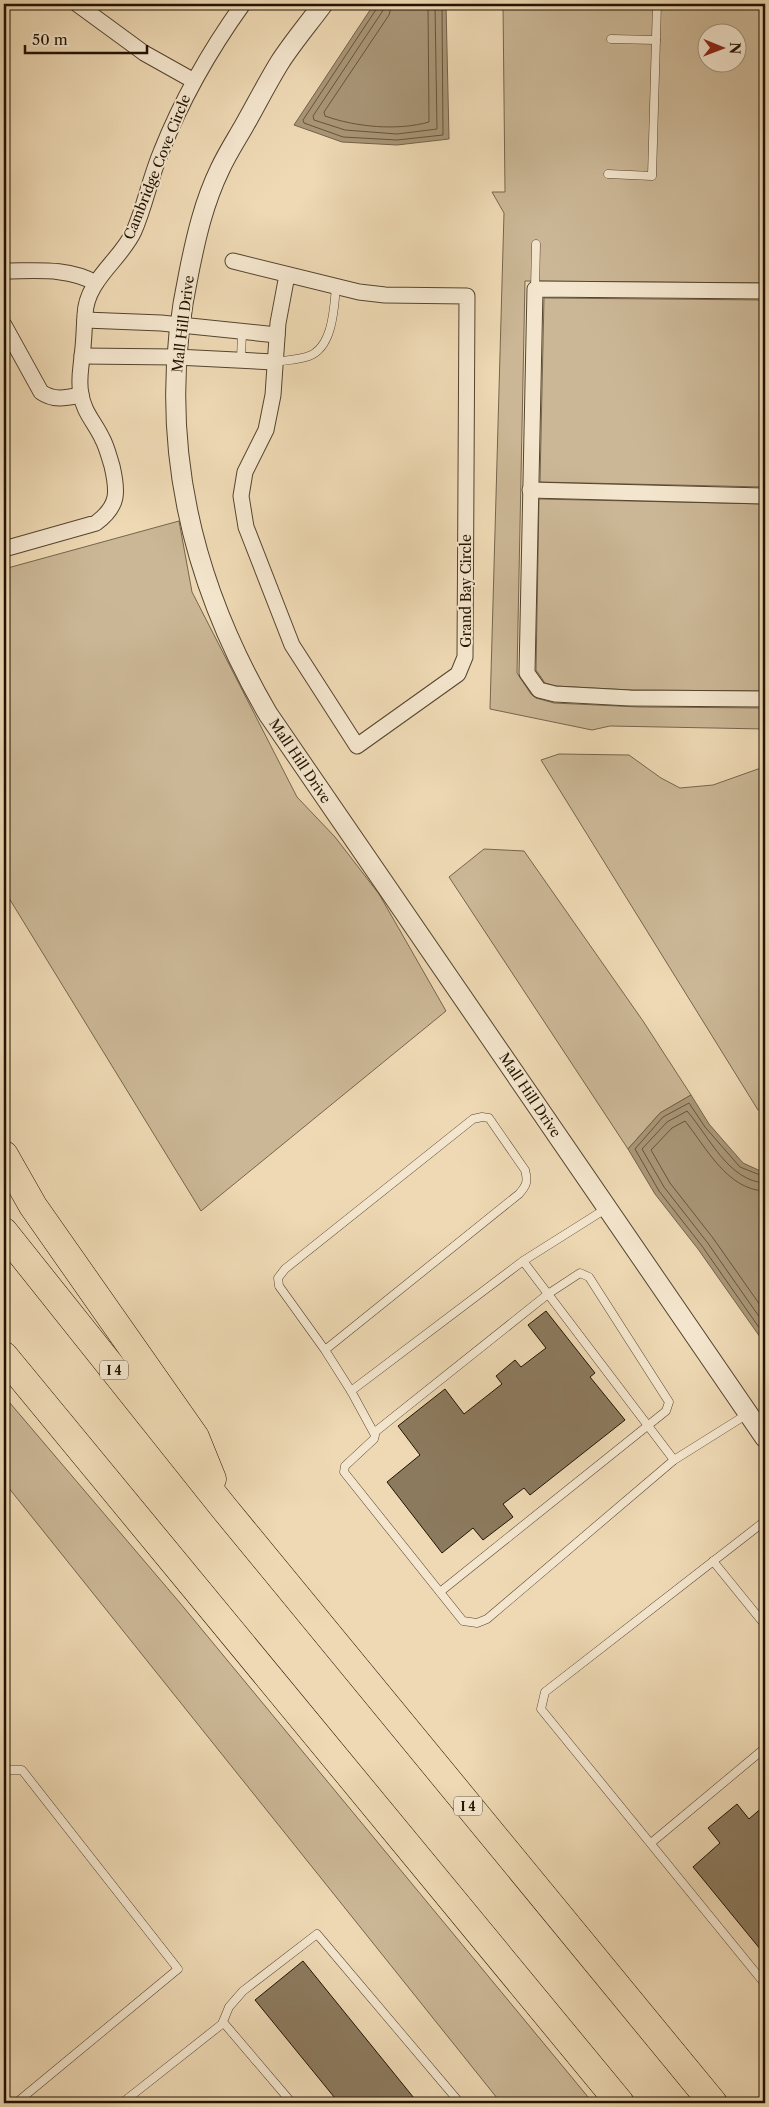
<svg xmlns="http://www.w3.org/2000/svg" width="769" height="2107" font-family="'Libre Caslon Text',serif">
<style>
.green{fill:#cbb796;stroke:#76654c;fill-rule:evenodd}
.water{fill:#a99677;stroke:#736248}
.lines{fill:none;stroke-linecap:round;stroke-linejoin:round}
.shore{stroke:#66543c;stroke-width:1}
.building{fill:#8c7a5e;stroke:#221301}
.service-casing{stroke:#55442e;stroke-width:9}
.minor-casing{stroke:#55442e;stroke-width:17}
.tertiary-casing{stroke:#55442e;stroke-width:21}
.motorway-casing{stroke:#221301;stroke-width:29}
.service{stroke:#f4e6ce;stroke-width:8}
.minor{stroke:#f4e6ce;stroke-width:15}
.tertiary{stroke:#f4e6ce;stroke-width:19}
.motorway{stroke:#eed9b4;stroke-width:28}
.labels{text-anchor:middle;dominant-baseline:central;stroke-width:4;stroke-linejoin:round;paint-order:stroke}
.shield{fill:#f4e6ce;stroke:#61523e;stroke-width:1}
.shield-label{font-size:12px;font-weight:bold;fill:#221301}
.street-label{font-size:14px;fill:#221301;stroke:#f4e6ce}
</style>
<rect width="100%" height="100%" fill="#eed9b4"/>
<filter id="stains"><feTurbulence type="fractalNoise" baseFrequency=".004" numOctaves="4"/><feColorMatrix values="0 0 0 0 .2 0 0 0 0 .09 0 0 0 0 .02 0 0 0 .5 -.17"/></filter>
<radialGradient id="worn" r=".72"><stop offset=".6" stop-color="#630" stop-opacity="0"/><stop offset="1" stop-color="#630" stop-opacity=".3"/></radialGradient>
<g class="green">
<path d="M503 4H765V283L525 281 517 673 531 694 536 698 554 703 639 707 765 708V729L610 726 592 730 490 709 504 213 492 192H505ZM706 32H736V62H706Z"/>
<path d="M544 298 765 300V487L540 482Z"/>
<path d="M539 499 765 504V691L630 690 556 686 545 683 536 670Z"/>
<path d="M179 521 192 592 297 797 335 837 379 894 446 1011 201 1211 4 890V569Z"/>
<path d="M559 754 629 755 661 778 680 788 713 785 758 769 765 768V1110H758L541 760Z"/>
<path d="M484 849 524 851 643 1021 691 1095 660 1113 628 1149 449 877Z"/>
<path d="M4 1396 180 1603 593 2103H501L4 1482Z"/>
</g>
<g class="water">
<path d="M374 4H446L449 139 397 145 342 142 294 125Z"/>
<path d="M691 1095 709 1124 743 1163 765 1173V1344L698 1249 655 1194 628 1149 660 1113Z"/>
</g>
<g class="lines">
<g class="shore">
<path d="M378 4 377 8 303 120 304 123 343 137 397 140 443 135 442 4"/>
<path d="M385 4 382 12 313 116 314 120 345 130 397 134 437 129 435 4"/>
<path d="M392 4 389 15 324 112 325 116C356 127 397 131 429 122L428 4"/>
<path d="M765 1177 740 1167 705 1127 689 1103 663 1117 635 1149 659 1191 702 1246 765 1336"/>
<path d="M765 1183C728 1181 709 1136 687 1111L667 1122 642 1149 664 1187 707 1242 765 1325"/>
<path d="M765 1191C727 1190 706 1147 685 1121L672 1128 651 1150 670 1183 713 1238 765 1312"/>
</g>
</g>
<g class="building">
<path d="M546 1311 595 1373 590 1377 625 1420 530 1495 524 1488 503 1504 513 1517 483 1540 473 1528 442 1553 387 1482 420 1455 398 1426 445 1389 464 1414 502 1384 496 1376 515 1360 521 1367 546 1348 528 1325Z"/>
<path d="M737 1804 749 1819 765 1805V1955L693 1867 720 1843 708 1828Z"/>
<path d="M303 1961 418 2103H339L255 2000Z"/>
</g>
<g class="lines">
<defs>
<g id="service">
<path d="M611 39 656 40"/>
<path d="M608 174 652 176 657 4"/>
<path d="M535 289 536 244"/>
<path d="M241 360 242 331"/>
<path d="M274 362C285 360 299 360 309 356 333 347 334 308 336 287"/>
<path d="M607 1208 523 1261 674 1460"/>
<path d="M523 1261 351 1391 375 1435 374 1439 345 1466 344 1472 463 1621 477 1623 487 1619 674 1460 749 1413"/>
<path d="M325 1350 519 1194C527 1185 528 1181 525 1170L489 1118 482 1117 473 1119 285 1269 278 1278 279 1286 325 1350 351 1391"/>
<path d="M375 1432 548 1294 580 1273 589 1277 669 1402 666 1411 440 1592"/>
<path d="M765 1521 545 1692 541 1709 765 1984"/>
<path d="M713 1561 765 1625"/>
<path d="M4 1770H22L178 1969 16 2103"/>
<path d="M651 1843 765 1748"/>
<path d="M223 2022 292 2103"/>
<path d="M122 2103 222 2024 229 2007 243 1991 317 1934 460 2103"/>
</g>
<g id="minor">
<path d="M77 4 144 53 194 81"/>
<path d="M233 261 359 292 385 295 467 296 465 657 458 674 357 746 292 645 246 527 241 496 245 472 266 430 273 395 278 323 287 275"/>
<path d="M4 271C36 271 67 267 96 283"/>
<path d="M765 291 535 289 527 673 539 690 555 694 630 698 765 699"/>
<path d="M85 320 161 323 277 335"/>
<path d="M4 325 41 392C54 401 66 398 81 395"/>
<path d="M82 356 176 357 274 362"/>
<path d="M530 490 765 496"/>
<path d="M4 549 96 523C119 506 118 492 112 466 109 457 107 447 102 438 95 423 83 411 81 394 78 381 81 369 82 356 84 343 84 329 85 315 86 280 121 260 134 231 145 206 150 178 161 152 182 99 210 50 243 4"/>
</g>
<path id="tertiary" d="M323 4C309 23 293 42 280 62 267 83 256 105 244 126 236 140 227 154 220 169 204 202 196 237 189 272 155 429 188 577 268 714L765 1438"/>
<g id="motorway">
<path d="M4 1155 33 1206 195 1437 212 1479"/>
<path d="M4 1232 224 1508 713 2103"/>
<path d="M4 1356 620 2103"/>
</g>
</defs>
<use href="#service" class="service-casing"/>
<use href="#minor" class="minor-casing"/>
<use href="#tertiary" class="tertiary-casing"/>
<use href="#motorway" class="motorway-casing"/>
<use href="#service" class="service"/>
<use href="#minor" class="minor"/>
<use href="#tertiary" class="tertiary"/>
<use href="#motorway" class="motorway"/>
</g>
<g class="labels">
<g class="shield">
<rect x="100" y="1360.5" width="28" height="19" rx="4"/>
<rect x="454" y="1796.5" width="28" height="19" rx="4"/>
</g>
<g class="shield-label">
<text x="114" y="1370">I 4</text>
<text x="468" y="1806">I 4</text>
</g>
<g class="street-label">
<text transform="translate(157 167) rotate(-68)">Cambridge Cove Circle</text>
<text transform="translate(183 324) rotate(-83)">Mall Hill Drive</text>
<text transform="translate(466 591) rotate(-90)">Grand Bay Circle</text>
<text transform="translate(300 761) rotate(56)">Mall Hill Drive</text>
<text transform="translate(530 1095) rotate(56)">Mall Hill Drive</text>
</g>
</g>
<rect width="769" height="2107" fill="none" stroke="#eed9b4" stroke-width="20"/>
<rect x="5" y="5" width="759" height="2097" fill="none" stroke="#221301" stroke-width="2.5"/>
<rect x="10" y="10" width="749" height="2087" fill="none" stroke="#221301"/>
<g transform="translate(722 48) rotate(91)"><circle r="24" fill="#f4e6ce" stroke="#a0927c"/>
<path d="M0-4L9 19L0 12L-9 19Z" fill="#8f2418"/>
<text y="-8" font-size="14" font-weight="bold" text-anchor="middle" fill="#221301">N</text>
</g>
<path d="M25 45v8h122v-8" fill="none" stroke="#221301" stroke-width="2.5"/>
<text x="32" y="45" font-size="15" fill="#221301" stroke="#f4e6ce" stroke-width="4" paint-order="stroke">50 m</text>
<rect width="100%" height="100%" filter="url(#stains)"/>
<rect width="100%" height="100%" fill="url(#worn)"/>
</svg>
